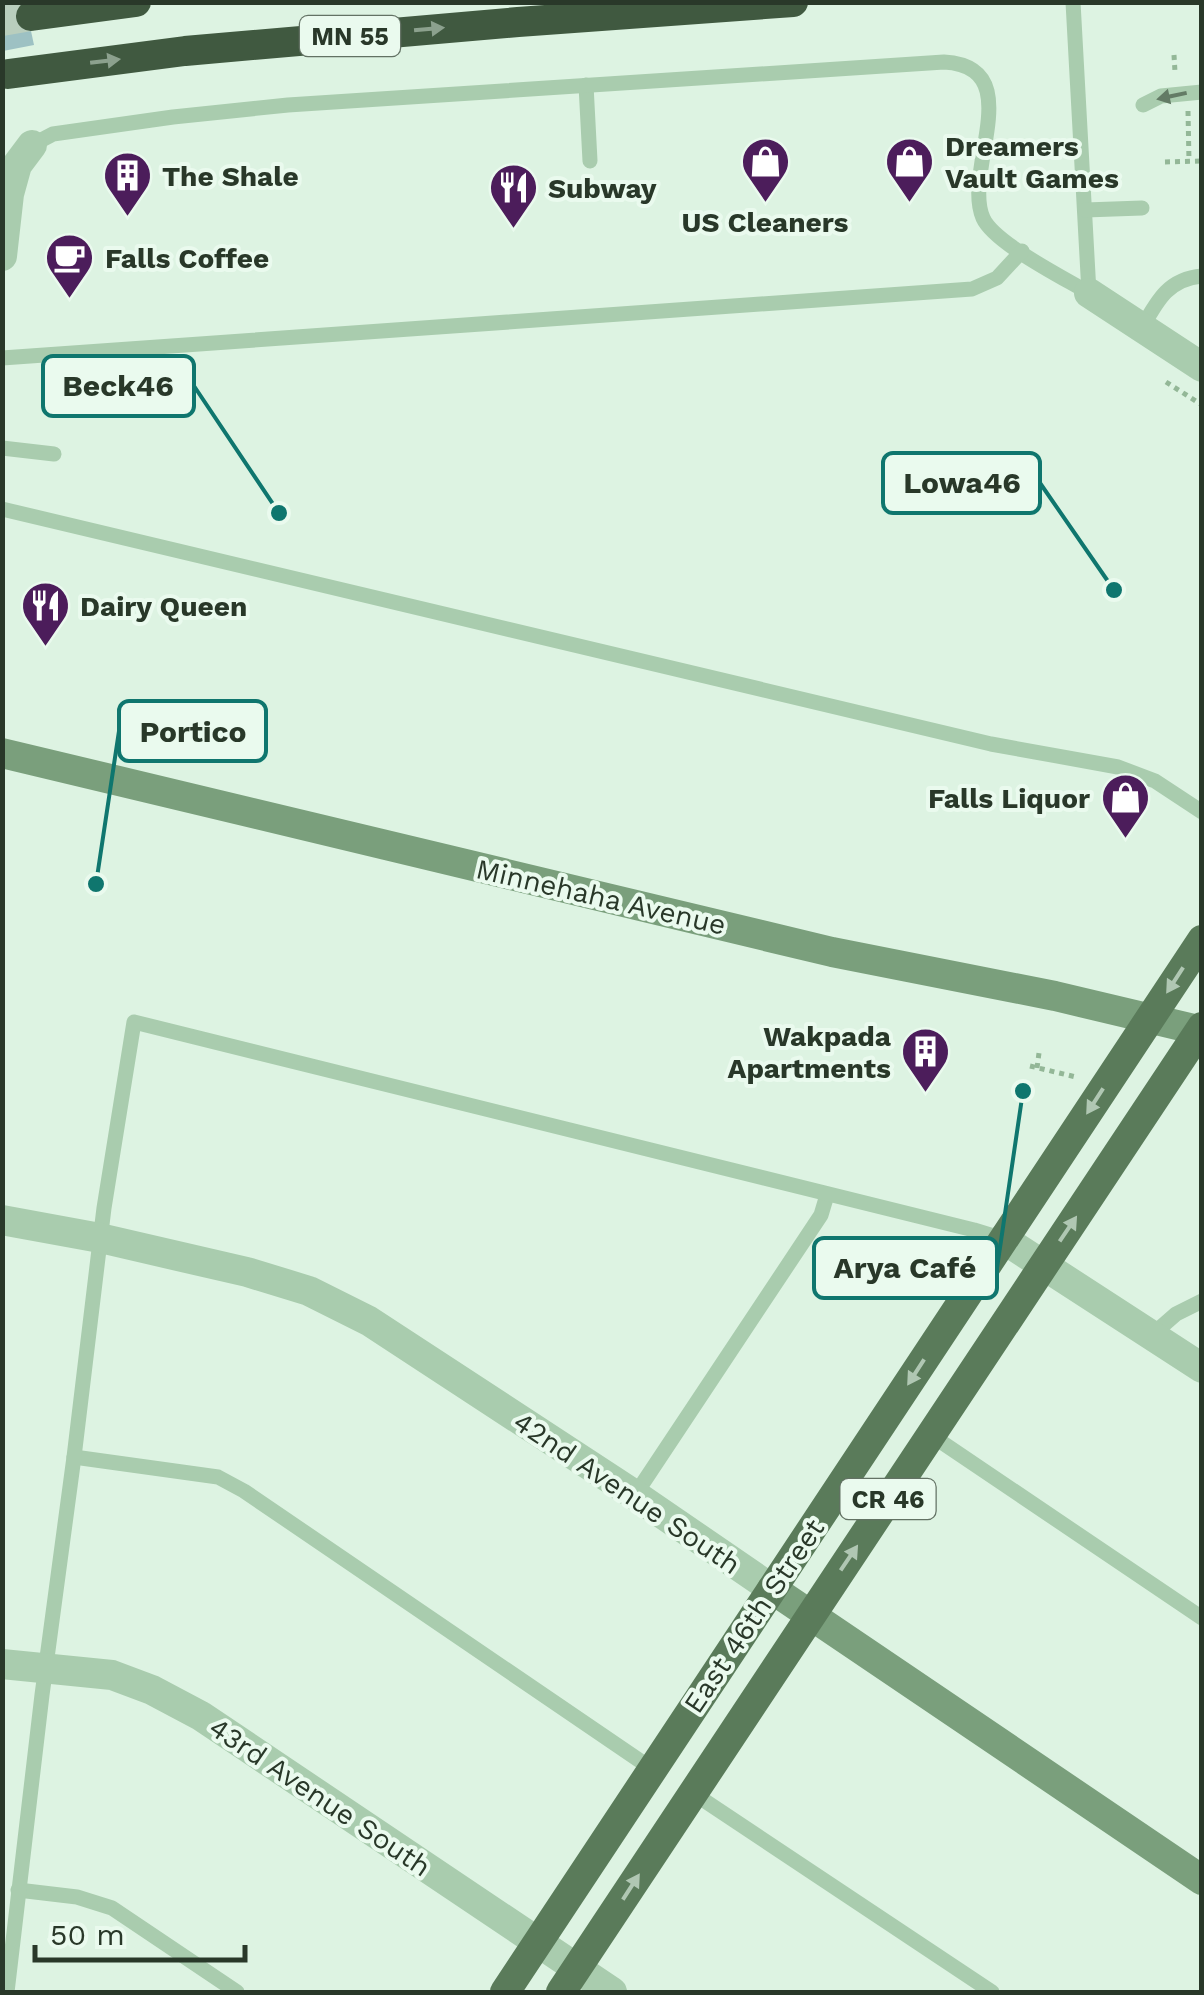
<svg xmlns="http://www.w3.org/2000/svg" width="1204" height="1995" font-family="'Work Sans',sans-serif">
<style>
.green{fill:#9dc1c3}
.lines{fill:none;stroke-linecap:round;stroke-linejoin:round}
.highway-tunnel{stroke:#b9cebd;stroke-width:30;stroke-dasharray:30 15;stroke-linecap:butt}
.path{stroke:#93b797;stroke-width:5;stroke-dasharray:5 5;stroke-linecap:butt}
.lane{stroke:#a9ccae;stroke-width:15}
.street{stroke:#a9ccae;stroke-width:30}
.secondary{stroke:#7a9f7c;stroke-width:30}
.primary{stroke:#5a7b5a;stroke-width:30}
.highway{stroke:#405940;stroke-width:30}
.oneway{fill:#8ca18e}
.oneway2{fill:#637b65}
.oneway3{fill:#b0c7b3}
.labels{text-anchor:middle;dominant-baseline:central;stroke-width:8;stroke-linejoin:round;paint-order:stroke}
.shield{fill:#eafaee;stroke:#637264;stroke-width:2.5}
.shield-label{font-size:25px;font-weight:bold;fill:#293829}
.poi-label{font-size:28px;font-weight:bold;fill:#293829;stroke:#eafaee;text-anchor:start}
.street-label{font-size:28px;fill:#293829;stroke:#eafaee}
.leader{fill:none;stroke:#0f766e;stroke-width:4}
.callout-dot{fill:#0f766e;stroke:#eafaee;stroke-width:4}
.callout{fill:#eafaee;stroke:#0f766e;stroke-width:4}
.callout-label{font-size:30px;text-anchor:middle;font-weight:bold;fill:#293829}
</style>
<rect width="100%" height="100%" fill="#ddf3e2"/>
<path class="green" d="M3 3H25L34 45 3 51Z"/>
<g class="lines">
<path class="highway-tunnel" d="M2 21 31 16"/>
<g class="path">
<path d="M1174 55 1175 72"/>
<path d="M1188 111 1189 161"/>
<path d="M1165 162 1202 161"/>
<path d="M1166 382 1202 405"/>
<path d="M1030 1066 1076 1077"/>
<path d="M1037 1068 1039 1053"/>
</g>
<g class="lane">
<path d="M1073 2 1089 293"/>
<path d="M586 85 590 161"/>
<path d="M1143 105 1161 96 1202 92"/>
<path d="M32 145 53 134 173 117 288 105 944 62C1030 67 962 170 983 218 994 243 1064 278 1089 293"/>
<path d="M1085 210 1142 208"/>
<path d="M1142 328C1157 301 1168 279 1202 276"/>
<path d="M2 358 972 289 997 278 1022 251"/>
<path d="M2 448 54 454"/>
<path d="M2 509 991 744 1118 767 1155 781 1202 812"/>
<path d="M1152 1335 1176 1314 1202 1301"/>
<path d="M931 1435 1202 1618"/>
<path d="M74 1457 218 1477 244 1491 652 1769"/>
<path d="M635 1495 821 1215 827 1195"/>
<path d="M693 1793 992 1992"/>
<path d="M18 1890 77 1897 112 1908 237 1992"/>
<path d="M7 1992 42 1695 74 1457 104 1208 134 1022 974 1230 1003 1239"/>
</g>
<g class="street">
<path d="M2 256 9 194 17 165 32 145"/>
<path d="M1089 293 1202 367"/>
<path d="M2 1220 100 1238 247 1272 309 1291 369 1321 635 1495 772 1589"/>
<path d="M1003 1239 1202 1368"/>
<path d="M2 1664 112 1675 152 1690 201 1716 612 1992"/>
</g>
<g class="secondary">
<path d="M2 753 832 952 1055 996 1202 1031"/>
<path d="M772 1589 1202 1880"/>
</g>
<g class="primary">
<path d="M505 1992 1202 940"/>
<path d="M561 1992 1202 1027"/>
</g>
<g class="highway">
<path d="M31 16 136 2"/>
<path d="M8 74 185 51 518 22 793 2"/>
</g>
</g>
<defs><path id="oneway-solid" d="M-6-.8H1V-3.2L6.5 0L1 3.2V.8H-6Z" transform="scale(2.5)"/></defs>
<g class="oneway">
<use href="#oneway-solid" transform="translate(429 29) rotate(-5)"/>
<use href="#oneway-solid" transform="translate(105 61) rotate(-7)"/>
</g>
<use class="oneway2" href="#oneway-solid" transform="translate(1172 96) rotate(168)"/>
<g class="oneway3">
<use href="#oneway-solid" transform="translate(1175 980) rotate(123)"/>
<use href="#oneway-solid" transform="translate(1095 1101) rotate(123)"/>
<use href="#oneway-solid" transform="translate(1068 1229) rotate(-56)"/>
<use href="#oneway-solid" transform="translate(916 1372) rotate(123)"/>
<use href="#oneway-solid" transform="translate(849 1558) rotate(-56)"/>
<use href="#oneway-solid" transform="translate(631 1887) rotate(-57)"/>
</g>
<defs>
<symbol id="shop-pin" viewBox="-11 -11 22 30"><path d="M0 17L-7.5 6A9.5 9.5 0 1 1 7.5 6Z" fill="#4c1d5b" stroke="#eafaee"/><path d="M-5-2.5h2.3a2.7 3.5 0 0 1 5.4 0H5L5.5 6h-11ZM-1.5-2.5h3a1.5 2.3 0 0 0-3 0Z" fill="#fff"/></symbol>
<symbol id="building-pin" viewBox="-11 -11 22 30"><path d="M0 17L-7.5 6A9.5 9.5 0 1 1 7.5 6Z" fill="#4c1d5b" stroke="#eafaee"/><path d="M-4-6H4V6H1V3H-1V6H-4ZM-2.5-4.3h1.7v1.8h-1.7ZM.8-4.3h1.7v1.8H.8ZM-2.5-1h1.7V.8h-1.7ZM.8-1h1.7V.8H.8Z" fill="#fff"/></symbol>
<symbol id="restaurant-pin" viewBox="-11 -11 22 30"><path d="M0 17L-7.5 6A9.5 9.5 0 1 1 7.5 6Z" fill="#4c1d5b" stroke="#eafaee"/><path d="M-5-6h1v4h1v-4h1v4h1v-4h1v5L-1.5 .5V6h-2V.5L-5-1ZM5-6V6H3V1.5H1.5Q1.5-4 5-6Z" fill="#fff"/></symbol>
<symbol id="cafe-pin" viewBox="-11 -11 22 30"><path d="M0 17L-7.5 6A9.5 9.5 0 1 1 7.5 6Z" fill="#4c1d5b" stroke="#eafaee"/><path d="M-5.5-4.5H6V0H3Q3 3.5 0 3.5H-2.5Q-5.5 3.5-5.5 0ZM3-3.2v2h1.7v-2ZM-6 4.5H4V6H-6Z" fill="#fff"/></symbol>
</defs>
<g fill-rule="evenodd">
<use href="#shop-pin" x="738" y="134" width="55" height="75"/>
<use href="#shop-pin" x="882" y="134" width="55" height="75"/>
<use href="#building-pin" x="100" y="148" width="55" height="75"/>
<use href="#restaurant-pin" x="486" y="160" width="55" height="75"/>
<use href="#cafe-pin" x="42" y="230" width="55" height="75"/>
<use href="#restaurant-pin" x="18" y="578" width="55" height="75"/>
<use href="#shop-pin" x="1098" y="770" width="55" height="75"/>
<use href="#building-pin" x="898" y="1024" width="55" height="75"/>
</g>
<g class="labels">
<g class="shield">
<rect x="300" y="16" width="100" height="40" rx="8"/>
<rect x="840.5" y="1479" width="95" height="40" rx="8"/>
</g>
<g class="shield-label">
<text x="350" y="36">MN 55</text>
<text x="888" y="1499">CR 46</text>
</g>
<g class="poi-label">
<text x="945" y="146">Dreamers<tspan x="945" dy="32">Vault Games</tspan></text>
<text x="162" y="176">The Shale</text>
<text x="548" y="188">Subway</text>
<text x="765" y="222" text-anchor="middle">US Cleaners</text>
<text x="105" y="258">Falls Coffee</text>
<text x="80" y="606">Dairy Queen</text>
<text x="1090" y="798" text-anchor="end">Falls Liquor</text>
<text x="891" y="1036" text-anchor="end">Wakpada<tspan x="891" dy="32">Apartments</tspan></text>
</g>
<g class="street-label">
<text transform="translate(601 897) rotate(13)">Minnehaha Avenue</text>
<text transform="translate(627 1493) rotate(34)">42nd Avenue South</text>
<text transform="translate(754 1616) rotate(-56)">East 46th Street</text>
<text transform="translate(320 1797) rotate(34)">43rd Avenue South</text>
</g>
</g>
<path class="leader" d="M279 513L194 386M1114 590L1040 483M96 884L119 731M1023 1091L997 1268"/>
<g class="callout-dot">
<circle cx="279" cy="513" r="10"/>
<circle cx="1114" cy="590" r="10"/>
<circle cx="96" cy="884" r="10"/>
<circle cx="1023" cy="1091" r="10"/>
</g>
<g class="callout">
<rect x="43" y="356" width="151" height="60" rx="10"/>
<rect x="883" y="453" width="157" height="60" rx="10"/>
<rect x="119" y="701" width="147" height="60" rx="10"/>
<rect x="814" y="1238" width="183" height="60" rx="10"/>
</g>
<g class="callout-label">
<text x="118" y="396">Beck46</text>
<text x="962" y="493">Lowa46</text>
<text x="193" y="742">Portico</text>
<text x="905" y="1278">Arya Café</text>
</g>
<rect width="1204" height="1995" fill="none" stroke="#293829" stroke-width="10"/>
<path d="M35 1945v15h210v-15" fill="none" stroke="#293829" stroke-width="5"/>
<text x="50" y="1945" font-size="30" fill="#293829" stroke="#eafaee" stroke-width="8" paint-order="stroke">50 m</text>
</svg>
